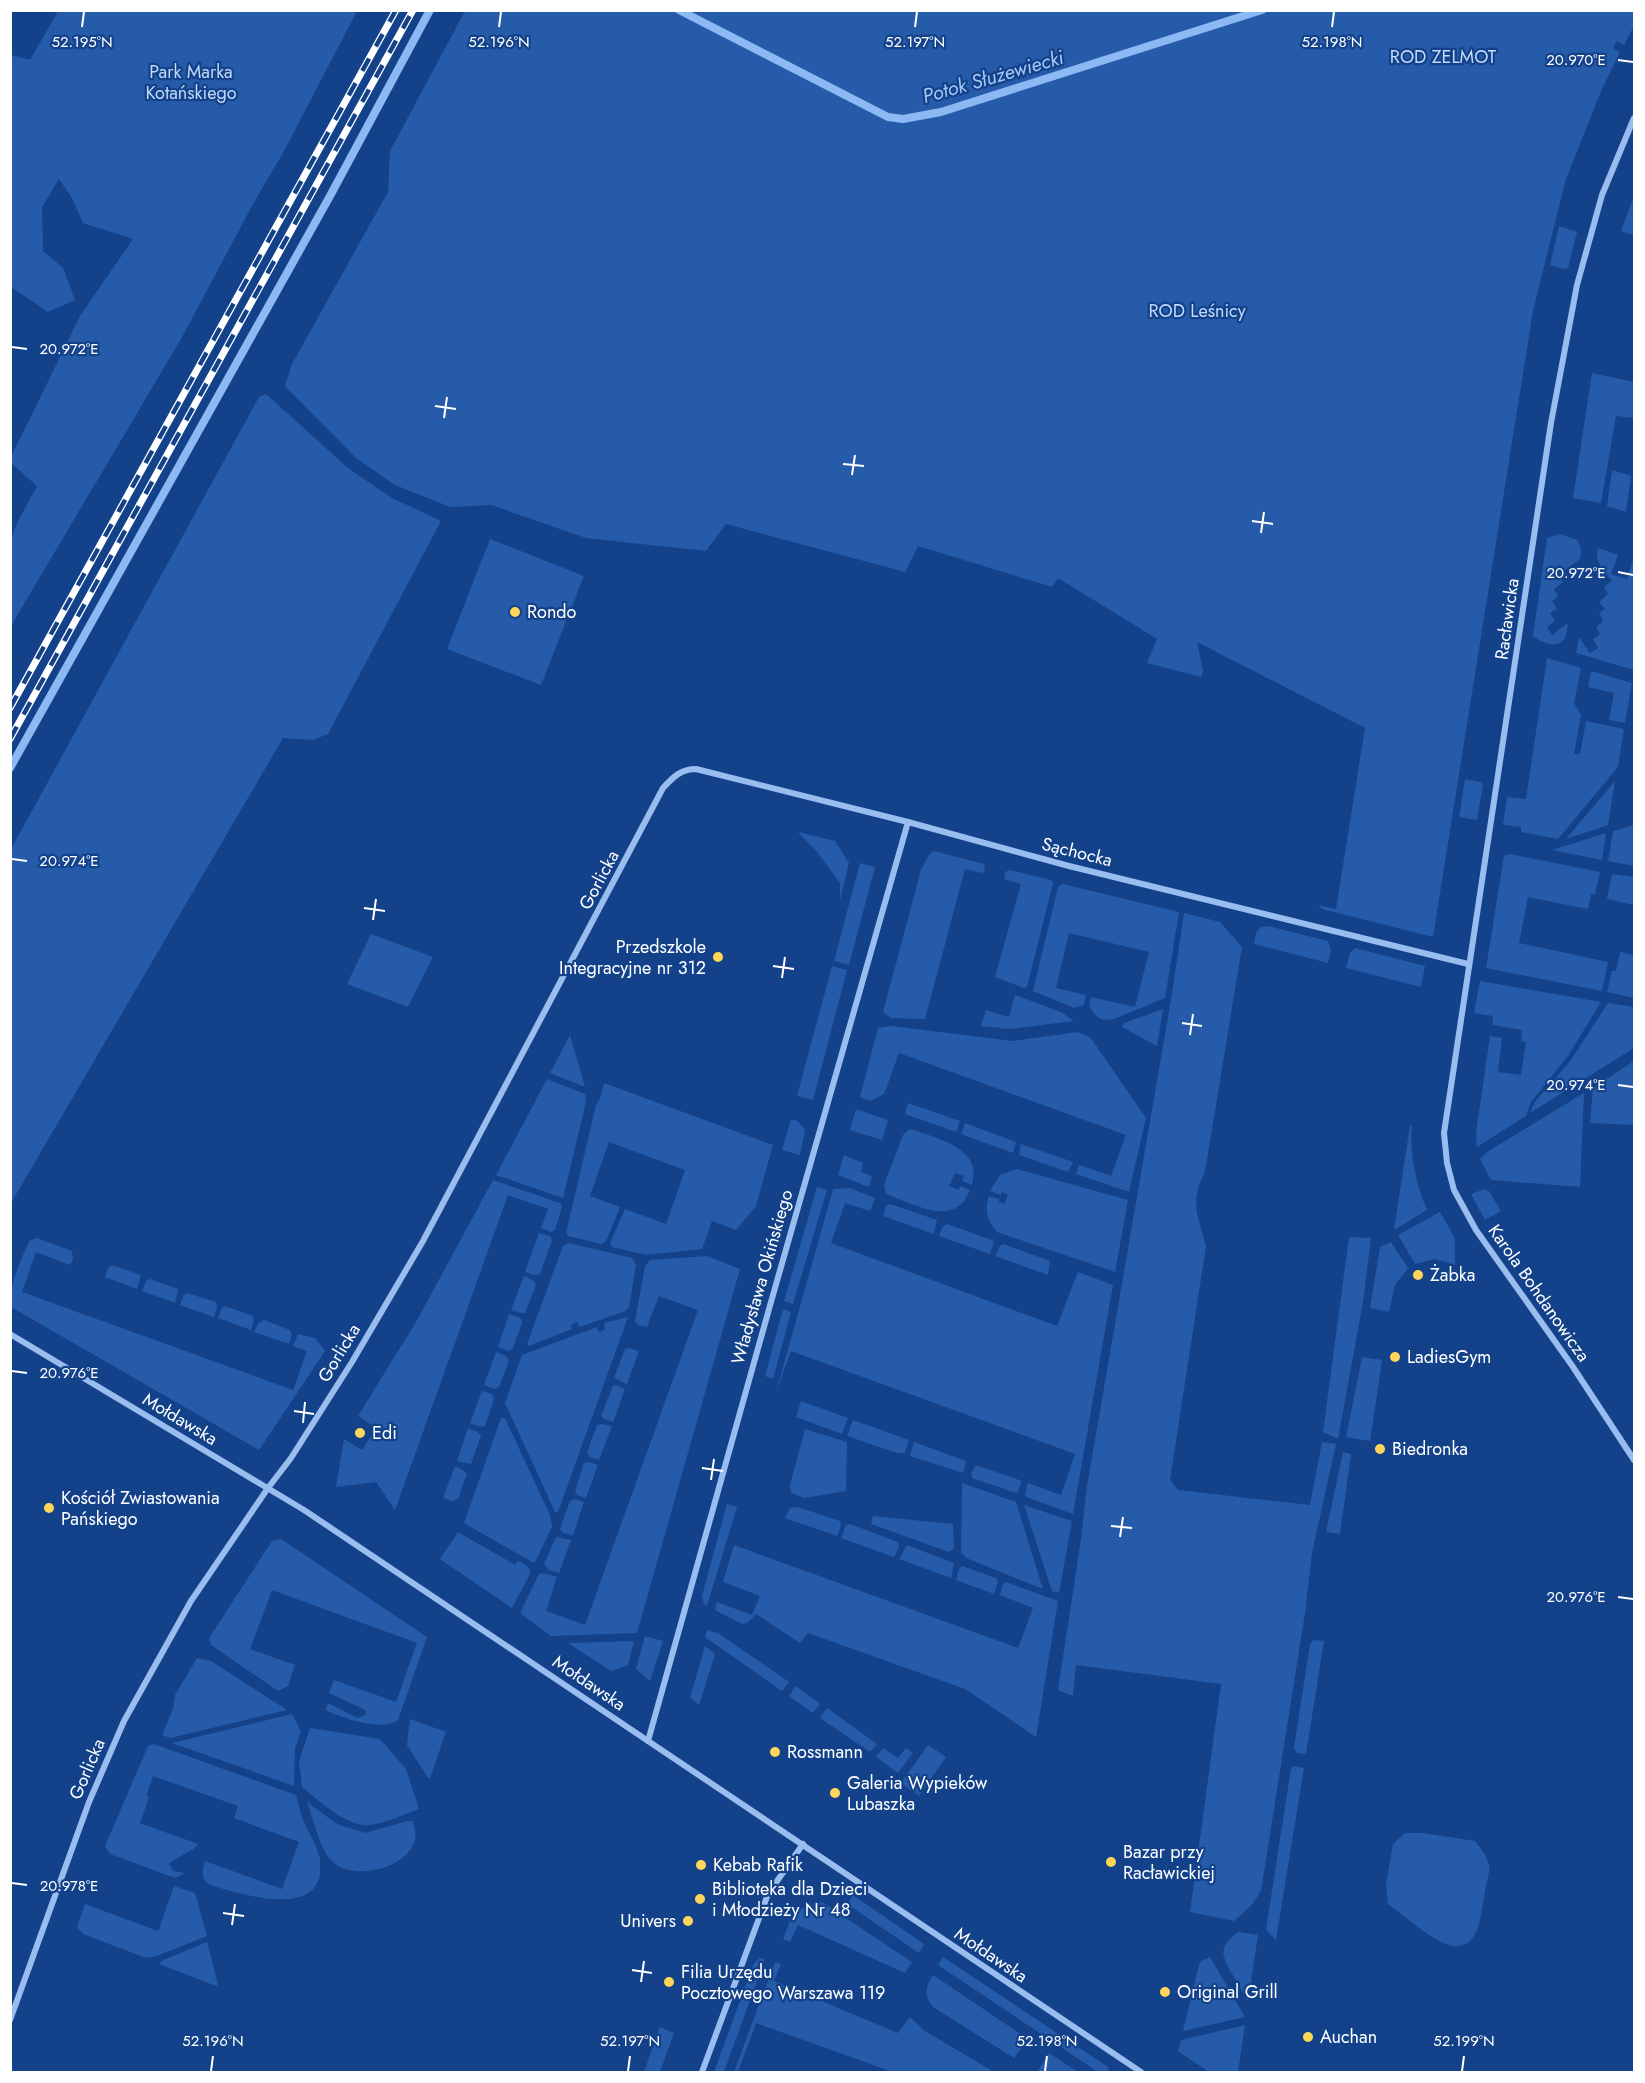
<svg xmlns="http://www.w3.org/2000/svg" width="1645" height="2083" font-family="Jost,sans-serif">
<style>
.green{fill:#255ba9}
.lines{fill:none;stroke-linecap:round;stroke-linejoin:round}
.stream{stroke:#8cb8f4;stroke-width:8}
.street{stroke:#9abdf0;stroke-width:6}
.rail-casing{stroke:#fff;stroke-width:7}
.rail{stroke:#13428a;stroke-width:4.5;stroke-dasharray:14;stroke-linecap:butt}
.ticks{fill:none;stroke:#fff;stroke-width:2}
.poi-dot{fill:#ffd659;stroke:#13428a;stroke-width:2}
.labels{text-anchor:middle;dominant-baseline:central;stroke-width:4.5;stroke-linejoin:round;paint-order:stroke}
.park-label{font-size:18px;fill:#c0d9fc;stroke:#13428a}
.poi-label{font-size:18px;fill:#fff;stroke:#13428a;text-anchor:start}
.street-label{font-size:18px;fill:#fff;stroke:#13428a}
.water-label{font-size:20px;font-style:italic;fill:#a5c8f8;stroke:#13428a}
.ticks-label{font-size:15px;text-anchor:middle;fill:#fff;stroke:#13428a;stroke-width:4.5;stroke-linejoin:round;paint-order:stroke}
</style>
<rect width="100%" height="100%" fill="#13428a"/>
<g class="green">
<path d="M58 11H357L283 153 253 204 181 339 11 626V539L17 523 37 486 11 463V457L80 316 133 239 83 223 72 198 59 179 42 207 43 251 63 268 75 300 48 312 11 287V55L30 60Z"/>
<path d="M465 11H1634V26L1624 45 1617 41 1613 48 1620 52 1601 91 1565 182 1533 311 1433 937 1322 909 1318 905 1336 909 1365 728 1197 642 1203 671 1201 677 1147 663 1157 639 1058 578 1052 587 918 546 905 572 726 524 706 551 586 538 491 505 450 507 395 485 356 458 285 386 292 364 388 192 390 151Z"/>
<path d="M1634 196V235L1621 231Z"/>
<path d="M1559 226 1577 232 1568 268 1565 269 1550 265Z"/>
<path d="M1592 373 1634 382V418L1616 416 1601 503 1573 498Z"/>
<path d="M266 394 348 468 392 498 441 521 328 734 313 740 283 738 11 1203V849L259 397Z"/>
<path d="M1612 470 1631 476 1626 512 1607 506Z"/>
<path d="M1560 534 1577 540C1581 546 1582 551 1580 559L1559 574 1563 582 1554 589 1558 596 1552 601 1557 609 1550 613 1555 621 1547 627 1552 635 1568 623C1567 627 1567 634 1565 638 1558 650 1540 642 1533 636L1547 538Z"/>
<path d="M490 539 584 576 541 685 447 649Z"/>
<path d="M1598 548 1618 555 1611 574 1627 579 1633 560 1634 561V670L1576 653 1579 637 1590 653 1598 648 1593 639 1600 634 1596 627 1603 621 1599 613 1605 609 1599 602 1608 594 1604 587 1612 581C1604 570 1594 561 1598 548Z"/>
<path d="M1547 658 1581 668 1574 703 1581 715 1574 754H1580L1586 721 1624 729 1618 767 1558 839 1521 832V827L1503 825 1507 797 1526 799Z"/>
<path d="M1591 671 1632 683 1625 723 1609 720 1614 693 1588 687Z"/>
<path d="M1465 779 1481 782 1483 785 1477 820 1459 817Z"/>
<path d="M1615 781 1608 825 1566 839Z"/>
<path d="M1634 825V866L1608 861 1613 831Z"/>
<path d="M798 832 835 841 849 863 840 900V883L818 853Z"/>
<path d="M1606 833 1602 860 1552 850Z"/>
<path d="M934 851 984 864 985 867 983 873 965 869 925 1019 891 1018 883 1012 921 870 929 855Z"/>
<path d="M1510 854 1600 872 1595 894H1591L1588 909 1528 897 1519 943 1608 962 1602 991 1486 968 1504 856Z"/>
<path d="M860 863 875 867 849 965 834 961Z"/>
<path d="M1010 870 1051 880 1053 883 1027 987 1024 988 995 977 1021 884 1004 879 1005 872Z"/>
<path d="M1612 874 1634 877V905L1607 899Z"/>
<path d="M1063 884 1179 912 1165 998 1114 1019C1101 1022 1095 1017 1089 1006L1091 997 1135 1007 1149 952 1069 933 1056 988 1086 995 1084 1005 1074 1008 1033 991 1058 887Z"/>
<path d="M1184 913 1220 922 1242 947 1205 1172C1189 1203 1198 1215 1206 1246L1170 1480 1178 1490 1310 1505 1322 1442 1336 1444 1312 1553 1305 1613 1261 1891 1251 1906 1234 1921 1190 1912 1221 1684 1076 1665 1073 1696 1058 1690 1081 1539 1087 1486 1172 994Z"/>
<path d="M1268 926 1328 941 1331 950 1328 963 1254 944 1256 933 1261 927Z"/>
<path d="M371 934 433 957 408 1007 347 984Z"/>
<path d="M1355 948 1425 966 1421 987 1346 968 1350 953Z"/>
<path d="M1620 952 1634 955V998L1607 992 1612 971H1616Z"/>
<path d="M832 966 847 970 813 1100 797 1096Z"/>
<path d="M1480 981 1601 1002 1568 1056 1531 1102 1526 1116 1477 1147 1476 1133 1490 1036 1502 1038 1498 1072 1521 1075 1526 1042 1521 1041 1522 1030 1492 1025 1493 1016 1474 1013Z"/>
<path d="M1015 995 1061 1012 1074 1021 1009 1029 981 1026 986 1010 1009 1017Z"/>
<path d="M1608 1003 1634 1007V1048L1530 1113 1534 1103 1571 1060Z"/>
<path d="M1163 1009 1157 1046 1122 1027 1124 1023Z"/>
<path d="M891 1026 1013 1041 1078 1032 1090 1037 1146 1118 1129 1192 1076 1174 1079 1165 1111 1176 1126 1135 899 1053 884 1094 870 1101 860 1097 878 1028Z"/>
<path d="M570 1035 585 1087 550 1073Z"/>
<path d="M1634 1061V1125L1590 1123 1593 1088Z"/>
<path d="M547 1079 585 1094 586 1102 563 1198 496 1175Z"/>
<path d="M604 1083 773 1145 756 1206 736 1230 712 1221 702 1249 646 1255 612 1247 610 1243 625 1209 666 1224 685 1170 609 1142 590 1196 620 1207 606 1241 601 1244 568 1236 566 1233 596 1105 600 1099Z"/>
<path d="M1584 1093 1580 1187 1491 1180 1480 1159 1487 1152Z"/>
<path d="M908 1103 960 1121 956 1132 905 1114Z"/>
<path d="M856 1109 888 1120 882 1140 850 1130Z"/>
<path d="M791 1119 798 1121 805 1130 800 1155 782 1150Z"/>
<path d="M965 1123 1016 1142 1013 1153 961 1134Z"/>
<path d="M1412 1125C1409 1153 1416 1184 1427 1210L1394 1230 1410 1126Z"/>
<path d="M910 1129C936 1138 984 1148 972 1185L962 1181 964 1176 955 1173 949 1186 959 1190 960 1186 970 1190C955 1229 914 1204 886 1194L884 1185 903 1135Z"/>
<path d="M1021 1144 1073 1162 1068 1172 1019 1155Z"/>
<path d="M844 1155 863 1163 861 1172 872 1176 869 1187 838 1175Z"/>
<path d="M1017 1169 1128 1200 1115 1272 997 1232C987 1220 984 1210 989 1196L999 1199V1202L1005 1204 1008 1194 1002 1192 1001 1195 990 1191 1000 1175Z"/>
<path d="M493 1180 560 1203 562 1207 555 1230 551 1232 541 1228 548 1209 508 1195 395 1510 376 1482 336 1487 344 1439 362 1450 376 1428 358 1416 416 1322Z"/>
<path d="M817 1187 827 1190 793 1304 784 1301Z"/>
<path d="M850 1188 875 1198 870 1211 845 1203 831 1243 1057 1326 1078 1272 1113 1285 1073 1514 1026 1497 1025 1493 1028 1483 1061 1495 1075 1454 791 1351 776 1392 833 1189Z"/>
<path d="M1485 1189 1489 1191 1501 1211 1485 1220 1471 1194Z"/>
<path d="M890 1204 937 1220 934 1234 883 1216 886 1206Z"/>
<path d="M1440 1212 1455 1238V1265L1435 1259 1415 1264 1398 1235Z"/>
<path d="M947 1224 994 1241 990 1254 939 1236 943 1226Z"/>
<path d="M539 1233 550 1236 552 1240 540 1274 534 1275 525 1272Z"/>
<path d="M1349 1237 1371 1238 1363 1302 1338 1439 1323 1432Z"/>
<path d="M37 1238 72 1251 73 1259 70 1265 36 1252 22 1292 293 1390 307 1351 293 1346 298 1334 315 1338 325 1351 259 1450 11 1307C8 1285 21 1261 29 1241Z"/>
<path d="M1391 1242 1408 1268 1395 1285 1389 1312 1370 1308 1380 1247Z"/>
<path d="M569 1243 632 1258 636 1265 629 1307 625 1311 580 1327 577 1322 571 1325 572 1329 529 1346 527 1344 563 1246Z"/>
<path d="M1003 1244 1050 1261 1048 1275 995 1256 1000 1246Z"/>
<path d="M707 1256 740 1269 637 1633 551 1636 520 1613 539 1574 543 1573 557 1577 546 1611 585 1625 698 1310 659 1296 647 1327 638 1325 635 1321 645 1266 650 1260Z"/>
<path d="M112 1265 141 1275 137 1289 105 1277 108 1268Z"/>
<path d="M524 1276 533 1280 536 1285 525 1313H521L511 1310Z"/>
<path d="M150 1279 178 1289 175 1303 142 1291 146 1281Z"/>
<path d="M187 1293 216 1302 217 1307 214 1317 180 1305 184 1295Z"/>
<path d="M225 1306 253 1316 254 1320 251 1330 218 1318 222 1308Z"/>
<path d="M783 1309 791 1312 773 1379 765 1376Z"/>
<path d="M509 1314 521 1318 522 1323 512 1350 508 1351 498 1347Z"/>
<path d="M628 1317 558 1512H555L505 1403 522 1355 597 1327 599 1332 605 1330 604 1323Z"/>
<path d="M264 1320 290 1330 292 1335 289 1344 254 1332 258 1324Z"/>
<path d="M629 1348 639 1351 627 1384 614 1378 625 1349Z"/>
<path d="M496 1352 506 1356 509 1361 499 1387 494 1389 484 1385Z"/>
<path d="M1362 1357 1382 1360 1370 1441 1346 1437Z"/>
<path d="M615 1385 625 1389 613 1422 604 1419 601 1416 613 1386Z"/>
<path d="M482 1391 492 1394 494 1399 485 1426 480 1427 470 1423Z"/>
<path d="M801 1401 848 1418 842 1434 796 1417Z"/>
<path d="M501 1418H505L550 1515 552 1527 535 1562H532L464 1523Z"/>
<path d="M853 1420 909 1440 905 1453H897L847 1436Z"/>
<path d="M602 1424 612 1426 599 1460 590 1457 587 1452 597 1425Z"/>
<path d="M468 1428 478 1432 481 1436 471 1464 457 1461Z"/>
<path d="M805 1429 847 1442 846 1491 804 1498 791 1493 790 1485Z"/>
<path d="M914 1442 966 1461 963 1473 910 1456Z"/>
<path d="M1343 1452 1351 1454 1340 1534 1326 1532Z"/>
<path d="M589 1462 598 1465 586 1498 577 1495 575 1491 584 1463Z"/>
<path d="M976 1465 1022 1481 1018 1492 1016 1493 972 1478 971 1474Z"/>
<path d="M455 1466 463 1470 467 1474 458 1499 451 1501 443 1498Z"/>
<path d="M962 1483 1016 1502 1043 1589 966 1558 961 1552Z"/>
<path d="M575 1499 584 1502 573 1535 563 1533 560 1529 570 1501Z"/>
<path d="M727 1504 737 1507 707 1606 704 1604 702 1596Z"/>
<path d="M1024 1505 1072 1521 1059 1593 1052 1591Z"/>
<path d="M798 1507 840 1521 841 1526 837 1536 785 1518 790 1508Z"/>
<path d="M873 1516 953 1524 954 1548 949 1552 871 1524Z"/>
<path d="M850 1524 898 1542 899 1547 894 1557 841 1538 846 1525Z"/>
<path d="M458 1532 515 1565 518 1561C525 1564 530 1566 530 1574L512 1608 440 1559Z"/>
<path d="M556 1537 571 1540 559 1573 549 1570 544 1564Z"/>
<path d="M281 1539 427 1637 398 1720C381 1732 343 1718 325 1710L328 1703 358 1718 366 1714 365 1710 329 1693 334 1680 396 1702 417 1643 272 1590 250 1649 295 1665 288 1686 278 1691 211 1645 209 1638 272 1541Z"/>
<path d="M734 1545 1018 1648 1033 1608 1000 1595 1003 1584 1006 1582 1058 1601 1036 1737 965 1689 808 1633 800 1643 756 1614 747 1623 742 1624 715 1610 717 1602 752 1615 760 1596 723 1582Z"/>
<path d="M907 1545 954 1563 951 1578 899 1559Z"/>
<path d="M962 1566 996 1578 998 1582 994 1594 956 1580 959 1569Z"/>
<path d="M707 1630 718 1633 789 1682 782 1691 705 1637Z"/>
<path d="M645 1636 663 1641 650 1681 636 1669Z"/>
<path d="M1313 1640 1324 1641 1306 1754 1297 1753 1294 1748 1310 1644Z"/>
<path d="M634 1641 628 1665 611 1671 568 1643Z"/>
<path d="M705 1646 715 1654 699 1705 690 1698Z"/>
<path d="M197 1658 211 1661 287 1710 170 1738 162 1735 173 1709 175 1695Z"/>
<path d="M796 1686 820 1704 813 1713 789 1696Z"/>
<path d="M827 1708 877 1744 870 1752 820 1718Z"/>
<path d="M292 1714 301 1732 295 1748 294 1786 172 1743Z"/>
<path d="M410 1719 446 1732 430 1778H428L407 1745Z"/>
<path d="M310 1728 380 1739 406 1769 419 1809C405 1814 384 1824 370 1825 348 1828 318 1800 302 1787L299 1761Z"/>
<path d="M154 1744 296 1795C298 1802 300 1810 302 1817 307 1830 315 1842 319 1855 321 1861 320 1868 320 1874 313 1918 237 1893 210 1885 200 1878 202 1872 205 1861L282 1889 299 1842 234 1818 238 1806 153 1776 146 1796 149 1797 140 1823 198 1844 195 1848 169 1863 173 1871 185 1873 175 1878 110 1854 105 1846 109 1837 148 1746Z"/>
<path d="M928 1745 946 1757 919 1796 901 1783Z"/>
<path d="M883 1748 898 1758 906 1748 913 1753 898 1773 876 1757Z"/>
<path d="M1295 1766 1304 1768 1276 1940 1266 1930 1291 1768Z"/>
<path d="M307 1802 337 1824 365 1833 407 1821H412C433 1862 354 1888 330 1859 319 1846 313 1818 307 1802Z"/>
<path d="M1405 1833H1423L1475 1841C1481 1849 1487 1855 1489 1865 1490 1873 1486 1884 1485 1892 1481 1911 1481 1948 1454 1946 1436 1945 1404 1915 1388 1904L1386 1885 1393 1844Z"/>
<path d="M174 1886 195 1893 207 1936 157 1956 146 1958 83 1934 77 1927 85 1904 158 1931Z"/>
<path d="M853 1895 924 1944 919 1953 847 1904Z"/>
<path d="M822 1902 912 1962 905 1973 798 1925 790 1942 783 1939 794 1911Z"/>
<path d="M1238 1932 1258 1935 1248 2002C1243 1992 1237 1982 1231 1972 1220 1952 1220 1947 1238 1932Z"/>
<path d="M207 1942 218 1984 216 1986 159 1964 161 1961Z"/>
<path d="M943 1957 1108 2067 1109 2071 1098 2072 938 1965Z"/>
<path d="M1210 1957 1245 2017 1183 2031 1199 1965 1201 1961Z"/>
<path d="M760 1958 765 1959 724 2072H714L754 1963Z"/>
<path d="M775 1962 781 1964 774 1981 898 2033 910 2017 925 2031 994 2072H893L756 2023 738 2072H734Z"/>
<path d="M933 1975 1028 2039 1014 2058 933 2007C924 1996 925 1987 933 1975Z"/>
<path d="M1245 2025 1238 2072H1209L1178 2051 1181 2040Z"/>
<path d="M660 2027 674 2033 660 2072H644Z"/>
<path d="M1049 2053 1078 2072H1037Z"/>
</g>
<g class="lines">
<g class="stream">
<path d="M679 10 888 117 903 119 941 112 1262 10"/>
<path d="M10 768 330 196 430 10"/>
</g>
<g class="street">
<path d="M1634 118 1602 195 1577 285 1551 423 1444 1133 1447 1163 1454 1190 1476 1230 1573 1367 1634 1460"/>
<path d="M10 1334 304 1510 1141 2072"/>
<path d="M648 1741 771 1302 908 822"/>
<path d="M10 2020 89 1802 124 1721 191 1601 268 1488 291 1458 352 1362 423 1241 663 788C673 777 681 769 696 769L908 822 1069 866 1468 964"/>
<path d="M702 2072 768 1894 803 1844"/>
</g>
<defs>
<g id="rail">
<path d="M10 708 396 10"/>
<path d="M10 739 413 10"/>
</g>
</defs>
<use href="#rail" class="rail-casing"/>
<use href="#rail" class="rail"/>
</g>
<path class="ticks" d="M82 27 84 12M499 27 501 12M915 27 917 12M1332 27 1334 12M1618 60 1633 62M12 347 27 349M435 406 456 409M444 418 447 397M843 464 864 466M852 475 855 455M1252 521 1273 524M1261 533 1264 512M1618 572 1633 575M12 859 27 861M364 908 385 911M373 920 376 899M773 966 794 969M782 978 785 957M1182 1023 1202 1026M1190 1035 1193 1014M1618 1085 1633 1087M12 1371 27 1373M294 1411 314 1414M303 1423 305 1402M702 1468 723 1471M711 1480 714 1459M1111 1526 1132 1528M1120 1537 1123 1517M1618 1597 1633 1599M12 1883 27 1885M223 1913 244 1916M232 1925 235 1904M632 1970 652 1973M641 1982 644 1961M211 2071 213 2056M628 2071 630 2056M1045 2071 1047 2056M1462 2071 1464 2056"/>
<g class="poi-dot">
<circle cx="515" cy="612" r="6"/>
<circle cx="718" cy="957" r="6"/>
<circle cx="1418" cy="1275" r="6"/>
<circle cx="1395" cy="1357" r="6"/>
<circle cx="360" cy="1433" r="6"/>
<circle cx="1380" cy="1449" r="6"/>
<circle cx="49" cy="1508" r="6"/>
<circle cx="775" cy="1752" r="6"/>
<circle cx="835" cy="1793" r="6"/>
<circle cx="1111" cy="1862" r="6"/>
<circle cx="701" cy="1865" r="6"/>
<circle cx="700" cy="1899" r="6"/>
<circle cx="688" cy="1921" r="6"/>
<circle cx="669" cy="1982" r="6"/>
<circle cx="1165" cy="1992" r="6"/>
<circle cx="1308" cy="2037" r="6"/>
</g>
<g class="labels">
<g class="park-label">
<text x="1443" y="57">ROD ZELMOT</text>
<text x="191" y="72">Park Marka<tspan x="191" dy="21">Kotańskiego</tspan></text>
<text x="1197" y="311">ROD Leśnicy</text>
</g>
<g class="poi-label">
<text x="527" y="612">Rondo</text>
<text x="706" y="947" text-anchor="end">Przedszkole<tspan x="706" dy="21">Integracyjne nr 312</tspan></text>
<text x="1430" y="1275">Żabka</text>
<text x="1407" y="1357">LadiesGym</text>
<text x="372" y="1433">Edi</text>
<text x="1392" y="1449">Biedronka</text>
<text x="61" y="1498">Kościół Zwiastowania<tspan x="61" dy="21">Pańskiego</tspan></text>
<text x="787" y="1752">Rossmann</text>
<text x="847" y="1783">Galeria Wypieków<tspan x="847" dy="21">Lubaszka</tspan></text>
<text x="1123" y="1852">Bazar przy<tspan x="1123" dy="21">Racławickiej</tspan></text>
<text x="713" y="1865">Kebab Rafik</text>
<text x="712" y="1889">Biblioteka dla Dzieci<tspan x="712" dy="21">i Młodzieży Nr 48</tspan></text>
<text x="676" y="1921" text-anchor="end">Univers</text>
<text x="681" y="1972">Filia Urzędu<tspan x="681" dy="21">Pocztowego Warszawa 119</tspan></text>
<text x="1177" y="1992">Original Grill</text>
<text x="1320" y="2037">Auchan</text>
</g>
<g class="street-label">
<text transform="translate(1507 619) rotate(-82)">Racławicka</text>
<text transform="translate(1077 852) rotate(14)">Sąchocka</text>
<text transform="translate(599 880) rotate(-62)">Gorlicka</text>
<text transform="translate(762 1277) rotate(-74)">Władysława Okińskiego</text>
<text transform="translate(1539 1293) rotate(55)">Karola Bohdanowicza</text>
<text transform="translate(339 1353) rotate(-59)">Gorlicka</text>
<text transform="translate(180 1419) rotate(31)">Mołdawska</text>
<text transform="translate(589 1683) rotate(34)">Mołdawska</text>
<text transform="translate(87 1769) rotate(-67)">Gorlicka</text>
<text transform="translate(991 1955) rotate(34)">Mołdawska</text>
</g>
<g class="water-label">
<text transform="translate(993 77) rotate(-16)">Potok Służewiecki</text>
</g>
</g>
<g class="ticks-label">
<text x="82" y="47">52.195°N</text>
<text x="499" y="47">52.196°N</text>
<text x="915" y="47">52.197°N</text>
<text x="1332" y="47">52.198°N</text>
<text x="1576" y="65">20.970°E</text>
<text x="69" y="354">20.972°E</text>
<text x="1576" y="578">20.972°E</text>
<text x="69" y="866">20.974°E</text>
<text x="1576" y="1090">20.974°E</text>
<text x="69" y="1378">20.976°E</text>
<text x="1576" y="1602">20.976°E</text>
<text x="69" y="1891">20.978°E</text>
<text x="213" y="2046">52.196°N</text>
<text x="630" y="2046">52.197°N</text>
<text x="1047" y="2046">52.198°N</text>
<text x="1464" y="2046">52.199°N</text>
</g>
<rect width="1645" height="2083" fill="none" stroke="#ffffff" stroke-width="24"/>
</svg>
